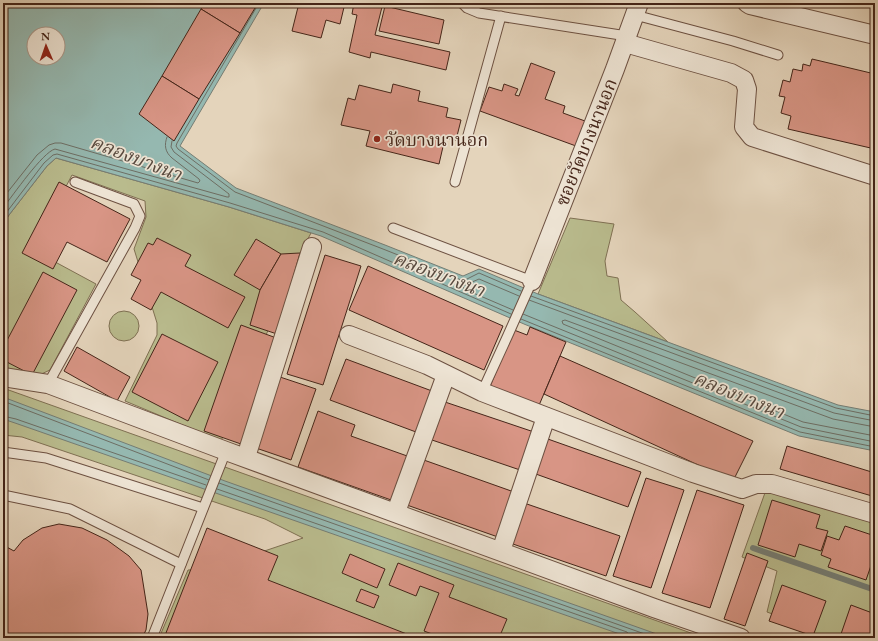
<svg xmlns="http://www.w3.org/2000/svg" width="878" height="641" font-family="'EB Garamond','Noto Serif Thai',serif">
<style>
.green{fill:#b9bb8d;stroke:#7f7053}
.water{fill:#95b8b0;stroke:#757d74;fill-rule:evenodd}
.lines{fill:none;stroke-linecap:round;stroke-linejoin:round}
.shore{stroke:#6d6e64;stroke-width:1}
.stream{stroke:#757d74;stroke-width:6}
.building{fill:#d89585;stroke:#452519}
.service-casing{stroke:#6d5142;stroke-width:11}
.minor-casing{stroke:#6d5142;stroke-width:20}
.service{stroke:#ede3d3;stroke-width:9}
.minor{stroke:#ede3d3;stroke-width:18}
.poi-dot{fill:#8f2418;stroke:#ede3d3;stroke-width:1.5}
.labels{text-anchor:middle;dominant-baseline:central;stroke-width:3.5;stroke-linejoin:round;paint-order:stroke}
.poi-label{font-size:18px;fill:#452519;stroke:#ede3d3;text-anchor:start}
.street-label{font-size:18px;fill:#452519;stroke:#ede3d3}
.water-label{font-size:19px;font-style:italic;fill:#594a3f;stroke:#ede3d3}
</style>
<rect width="100%" height="100%" fill="#e4d4bb"/>
<filter id="stains"><feTurbulence type="fractalNoise" baseFrequency=".005" numOctaves="4"/><feColorMatrix values="0 0 0 0 .2 0 0 0 0 .09 0 0 0 0 .02 0 0 0 .5 -.17"/></filter>
<radialGradient id="worn" r=".72"><stop offset=".6" stop-color="#630" stop-opacity="0"/><stop offset="1" stop-color="#630" stop-opacity=".3"/></radialGradient>
<g class="green">
<path d="M56 158 229 207 311 233 303 248 221 441 125 401 157 335V323L134 249 146 217 145 201 72 175 33 250 96 284 50 370 37 376 3 368V224L9 215 47 166Z"/>
<path d="M570 218 614 224 605 261 607 276 618 278 621 300 635 312 668 342 538 294Z"/>
<circle cx="124" cy="326" r="15"/>
<path d="M3 388 705 638H159L188 570 211 569 303 538 265 519 22 437 3 435Z"/>
<path d="M766 490 875 523V638H805L808 627 767 612 777 571 742 557Z"/>
</g>
<g class="water">
<path d="M3 3H264L180 146 236 188 385 245 463 276 479 269 538 294 838 405 875 412V451L799 436 524 324 321 236 229 207 56 158 47 166 9 215 3 224ZM34 34H58V58H34Z"/>
<path d="M3 397 225 481 668 638H631L15 423 3 419Z"/>
</g>
<g class="lines">
<g class="shore">
<path d="M259 3 177 143 176 146 178 149 235 192 383 249 461 280H465L479 273 521 291"/>
<path d="M3 198 37 155 49 145 55 143H61L198 183 200 181 199 179 172 158C165 152 164 145 167 137"/>
<path d="M3 208C13 195 43 152 55 149L227 197H229V194L174 152 171 147 172 141"/>
<path d="M3 217 44 163 53 155 57 154 230 203 323 232 511 314"/>
<path d="M531 296 836 408 875 416"/>
<path d="M529 300 834 413 875 421"/>
<path d="M513 310 464 289 463 286 479 279 519 296"/>
<path d="M523 314 801 427 875 442"/>
<path d="M521 319 800 432 875 447"/>
<path d="M3 401 209 480"/>
<path d="M3 416 16 419 206 485"/>
<path d="M875 427 833 419 565 320 562 321 563 324 803 422 875 436"/>
<path d="M219 483 656 638"/>
<path d="M217 489 627 632 629 635 630 638"/>
</g>
<path class="stream" d="M753 548 875 590"/>
</g>
<g class="building">
<path d="M204 3H258L240 33 201 9Z"/>
<path d="M299 3H345L340 24 326 20 321 38 292 31Z"/>
<path d="M354 3H383L375 35 450 52 446 70 371 52 370 58 349 52 357 15 352 14Z"/>
<path d="M385 6 444 20 439 44 379 31Z"/>
<path d="M201 9 240 33 199 99 162 76Z"/>
<path d="M812 59 875 74V149L788 129 791 116 781 113 785 97 779 96 783 80 790 82 793 69 802 71 803 64 810 66Z"/>
<path d="M531 63 555 72 545 99 565 106 563 113 585 121 576 146 480 111 489 87 502 91 504 84 518 89 515 95 519 96Z"/>
<path d="M162 76 199 99 174 141 139 114Z"/>
<path d="M393 84 420 91 418 101 448 108 446 117 461 120 456 140 445 138 439 164 366 146 370 131 341 125 348 98 355 100 359 85 391 93Z"/>
<path d="M59 182 130 219 107 262 67 242 53 269 22 253Z"/>
<path d="M157 238 191 255 185 266 245 297 228 328 161 292 151 310 131 299 141 280 131 275 148 243 153 245Z"/>
<path d="M256 239 281 254 260 290 234 275Z"/>
<path d="M300 253 277 334 250 325 260 290 281 254Z"/>
<path d="M325 255 361 266 323 385 287 374Z"/>
<path d="M368 266 503 326 484 370 349 310Z"/>
<path d="M43 272 77 290 32 375 3 360V348Z"/>
<path d="M241 325 279 339 241 444 204 431Z"/>
<path d="M530 327 566 342 537 410 488 391 514 330 527 335Z"/>
<path d="M162 334 218 362 188 421 132 392Z"/>
<path d="M77 347 130 377 117 401 64 371Z"/>
<path d="M560 356 753 441 733 481 544 394Z"/>
<path d="M346 359 432 391 416 432 330 400Z"/>
<path d="M277 376 316 389 291 460 253 447Z"/>
<path d="M445 402 537 433 523 471 432 440Z"/>
<path d="M318 411 355 425 351 436 410 457 394 501 298 467Z"/>
<path d="M545 438 641 472 628 507 533 473Z"/>
<path d="M787 446 875 473V485L872 496 780 469Z"/>
<path d="M421 459 514 492 498 537 404 504Z"/>
<path d="M646 478 684 490 651 588 613 576Z"/>
<path d="M697 490 744 505 710 608 662 593Z"/>
<path d="M772 500 820 515 816 528 828 531 821 551 799 544 795 557 758 545Z"/>
<path d="M524 503 620 536 606 576 510 543Z"/>
<path d="M59 524 82 528 107 540 129 556 141 570 148 614 146 630 142 638H3V545L14 551 23 540 42 528Z"/>
<path d="M845 526 875 536V554L866 580 828 567 831 559 821 555 827 536 839 540Z"/>
<path d="M207 528 278 556 268 580 417 638H164Z"/>
<path d="M747 553 768 561 745 626 724 619Z"/>
<path d="M350 554 385 569 377 588 342 573Z"/>
<path d="M398 563 454 585 449 597 507 619 499 638H443L424 631 439 593 420 586 416 596 389 585Z"/>
<path d="M782 585 826 601 813 636 769 621Z"/>
<path d="M361 589 379 596 374 608 356 601Z"/>
<path d="M851 605 875 614V638H850V637L841 634Z"/>
</g>
<g class="lines">
<defs>
<g id="service">
<path d="M462 3 467 8 479 13 627 36"/>
<path d="M635 15 733 41 778 55"/>
<path d="M455 182 501 16"/>
<path d="M393 228 532 281 508 335 482 392"/>
<path d="M48 384 135 228 140 216 134 204 75 182"/>
<path d="M3 452 46 458 203 508"/>
<path d="M3 495 70 509 181 564"/>
<path d="M152 638 226 451"/>
</g>
<g id="minor">
<path d="M747 3 750 5 875 35"/>
<path d="M625 43 731 73 744 80 747 89 744 127 752 137 875 176"/>
<path d="M532 281 615 69 639 3"/>
<path d="M349 335 427 365 482 392 693 473 742 489 756 484H772L875 514"/>
<path d="M3 377 48 384 226 451 654 608 741 638"/>
<path d="M246 457 312 247"/>
<path d="M396 512 446 375"/>
<path d="M501 551 546 417"/>
</g>
</defs>
<use href="#service" class="service-casing"/>
<use href="#minor" class="minor-casing"/>
<use href="#service" class="service"/>
<use href="#minor" class="minor"/>
</g>
<circle class="poi-dot" cx="377" cy="139" r="4"/>
<g class="labels">
<g class="poi-label">
<text x="385" y="139">วัดบางนานอก</text>
</g>
<g class="street-label">
<text transform="translate(586 142) rotate(-68)">ซอยวัดบางนานอก</text>
</g>
<g class="water-label">
<text transform="translate(136 158) rotate(21)">คลองบางนา</text>
<text transform="translate(439 274) rotate(21)">คลองบางนา</text>
<text transform="translate(739 395) rotate(22)">คลองบางนา</text>
</g>
</g>
<rect width="878" height="641" fill="none" stroke="#e4d4bb" stroke-width="16"/>
<rect x="4" y="4" width="870" height="633" fill="none" stroke="#452519" stroke-width="2"/>
<rect x="8" y="8" width="862" height="625" fill="none" stroke="#452519"/>
<g transform="translate(46 46) rotate(358)"><circle r="19" fill="#ede3d3" stroke="#aa9789"/>
<path d="M0-3L7 15L0 10L-7 15Z" fill="#8f2418"/>
<text y="-6" font-size="11" font-weight="bold" text-anchor="middle" fill="#452519">N</text>
</g>
<rect width="100%" height="100%" filter="url(#stains)"/>
<rect width="100%" height="100%" fill="url(#worn)"/>
</svg>
